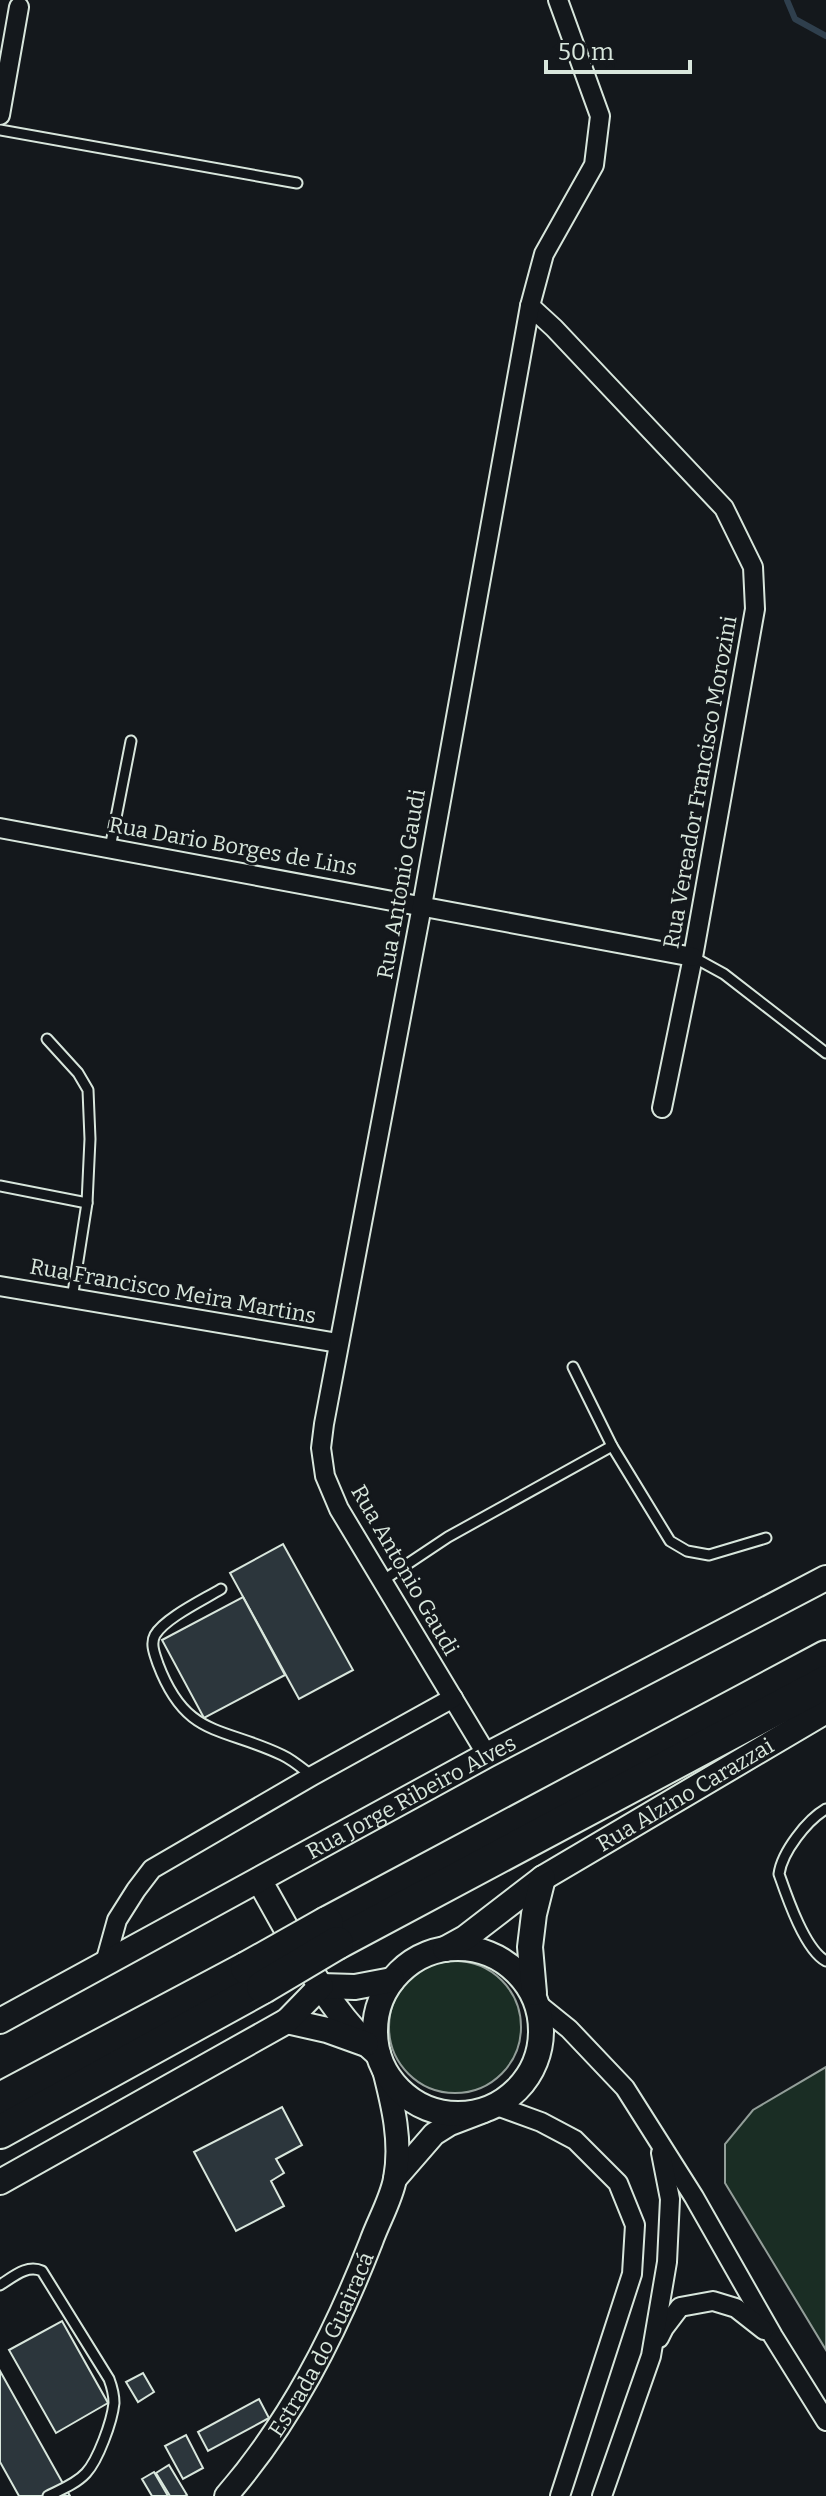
<svg xmlns="http://www.w3.org/2000/svg" width="826" height="2496" font-family="Bitter,serif">
<style>
.green{fill:#1a2d24;stroke:#939e99;stroke-width:2}
.lines{fill:none;stroke-linecap:round;stroke-linejoin:round}
.stream{stroke:#2f3f4d;stroke-width:6}
.building{fill:#2c363c;stroke:#d8e6dc;stroke-width:2}
.service-casing{stroke:#d8e6dc;stroke-width:13}
.minor-casing{stroke:#d8e6dc;stroke-width:22}
.tertiary-casing{stroke:#d8e6dc;stroke-width:26}
.secondary-casing{stroke:#d8e6dc;stroke-width:28}
.motorway-casing{stroke:#d8e6dc;stroke-width:36}
.service{stroke:#14181c;stroke-width:9}
.minor{stroke:#14181c;stroke-width:18}
.tertiary{stroke:#14181c;stroke-width:22}
.secondary{stroke:#14181c;stroke-width:24}
.motorway{stroke:#14181c;stroke-width:32}
.motorway-bridge-casing{stroke:#d8e6dc;stroke-width:36;stroke-linecap:butt}
.motorway-bridge{stroke:#14181c;stroke-width:32}
.labels{text-anchor:middle;dominant-baseline:central;stroke-width:6;stroke-linejoin:round;paint-order:stroke}
.street-label{font-size:22px;fill:#d8e6dc;stroke:#14181c}
</style>
<rect width="100%" height="100%" fill="#14181c"/>
<g class="green">
<circle cx="455" cy="2027" r="66"/>
<path d="M826 2067V2350L725 2183V2144L753 2110Z"/>
</g>
<g class="lines">
<path class="stream" d="M787 0 795 19 826 36"/>
</g>
<g class="building">
<path d="M283 1544 353 1670 299 1699 230 1573Z"/>
<path d="M243 1597 285 1675 204 1718 162 1640Z"/>
<path d="M282 2107 302 2145 276 2159 284 2173 271 2181 284 2206 236 2231 194 2152Z"/>
<path d="M62 2321 108 2403 56 2433 9 2350Z"/>
<path d="M0 2371 70 2496H19L0 2462Z"/>
<path d="M143 2373 154 2392 138 2402 126 2382Z"/>
<path d="M259 2399 269 2418 208 2451 198 2432Z"/>
<path d="M186 2435 203 2468 183 2479 165 2446Z"/>
<path d="M169 2465 187 2495 185 2496H170L156 2473Z"/>
<path d="M154 2472 168 2496H152L142 2479Z"/>
</g>
<g class="lines">
<defs>
<g id="service">
<path d="M0 130 297 183"/>
<path d="M110 848 131 741"/>
<path d="M693 957 724 974 826 1053"/>
<path d="M47 1039 78 1073 88 1090 90 1139 87 1203 72 1299"/>
<path d="M0 1186 87 1203"/>
<path d="M573 1367 612 1446 670 1541 687 1551 709 1555 766 1538"/>
<path d="M382 1581 448 1537 612 1446"/>
<path d="M221 1589C203 1600 165 1618 155 1635 150 1644 155 1655 158 1664 186 1738 221 1726 282 1755 293 1760 303 1769 312 1776"/>
<path d="M826 1809C807 1820 782 1852 779 1874 787 1897 805 1950 826 1961"/>
<path d="M0 2285C13 2277 27 2264 42 2271L109 2379C112 2387 114 2395 114 2403 112 2422 98 2460 86 2473 76 2484 60 2490 48 2496"/>
</g>
<g id="minor">
<path d="M0 115 19 7"/>
<path d="M530 306 554 328 724 508 753 567 755 609 693 957 662 1108"/>
<path d="M0 828 693 957"/>
<path d="M0 1286 338 1343"/>
<path d="M487 1755 339 1509 325 1476 321 1448 324 1424 422 906 530 306 544 254 594 165 600 116 558 0"/>
<path d="M105 1963 117 1920 136 1890 152 1869 312 1776 453 1698"/>
<path d="M538 2004 569 2029 625 2088 694 2197 773 2336 826 2421"/>
<path d="M497 2106 541 2122 575 2140 618 2183 635 2225 632 2274 560 2496"/>
<path d="M659 2338 664 2328 680 2307 713 2301 736 2308 764 2330"/>
<path d="M602 2496 651 2356 667 2262 670 2199 661 2153"/>
</g>
<g id="tertiary">
<path d="M395 2179 434 2134 450 2124 484 2111"/>
<path id="s1" d="M226 2496C291 2421 335 2334 371 2242 378 2222 391 2200 395 2179 402 2142 393 2105 384 2070"/>
</g>
<g id="secondary">
<path d="M259 1880C294 1940 325 2008 378 2054"/>
<circle cx="458" cy="2031" r="83"/>
<path id="s2" d="M445 1949 465 1938 543 1878 826 1711"/>
<path d="M321 1986 355 1987 392 1980"/>
<path d="M534 1993 530 1947 534 1914 543 1878"/>
<path id="s3" d="M0 2021 487 1755 826 1578"/>
<path d="M287 2021 327 2030 366 2044"/>
<path d="M0 2182 287 2021 321 1986"/>
</g>
<g id="motorway">
<path d="M327 1923 826 1657"/>
<path d="M337 1943 826 1682"/>
<path d="M0 2099 247 1968"/>
<path d="M0 2132 263 1987"/>
</g>
</defs>
<use href="#service" class="service-casing"/>
<use href="#minor" class="minor-casing"/>
<use href="#tertiary" class="tertiary-casing"/>
<use href="#secondary" class="secondary-casing"/>
<use href="#motorway" class="motorway-casing"/>
<use href="#service" class="service"/>
<use href="#minor" class="minor"/>
<use href="#tertiary" class="tertiary"/>
<use href="#secondary" class="secondary"/>
<use href="#motorway" class="motorway"/>
<defs>
<g id="motorway-bridge">
<path d="M247 1968 327 1923"/>
<path d="M263 1987 337 1943"/>
</g>
</defs>
<use href="#motorway-bridge" class="motorway-bridge-casing"/>
<use href="#motorway-bridge" class="motorway-bridge"/>
</g>
<g class="labels">
<g class="street-label">
<text transform="translate(700 782) rotate(-80)">Rua Vereador Francisco Morozini</text>
<text transform="translate(233 846) rotate(10)">Rua Dario Borges de Lins</text>
<text transform="translate(401 884) rotate(-80)">Rua Antonio Gaudi</text>
<text transform="translate(173 1291) rotate(10)">Rua Francisco Meira Martins</text>
<text transform="translate(405 1570) rotate(60)">Rua Antonio Gaudi</text>
<text stroke="none"><textPath href="#s2" startOffset="286">Rua Alzino Carazzai</textPath></text>
<text stroke="none"><textPath href="#s3" startOffset="468">Rua Jorge Ribeiro Alves</textPath></text>
<text stroke="none"><textPath href="#s1" startOffset="180">Estrada do Guairacá</textPath></text>
</g>
</g>
<path d="M546 60v12h144v-12" fill="none" stroke="#d8e6dc" stroke-width="4"/>
<text x="558" y="60" font-size="24" fill="#d8e6dc" stroke="#14181c" stroke-width="6" paint-order="stroke">50 m</text>
</svg>
